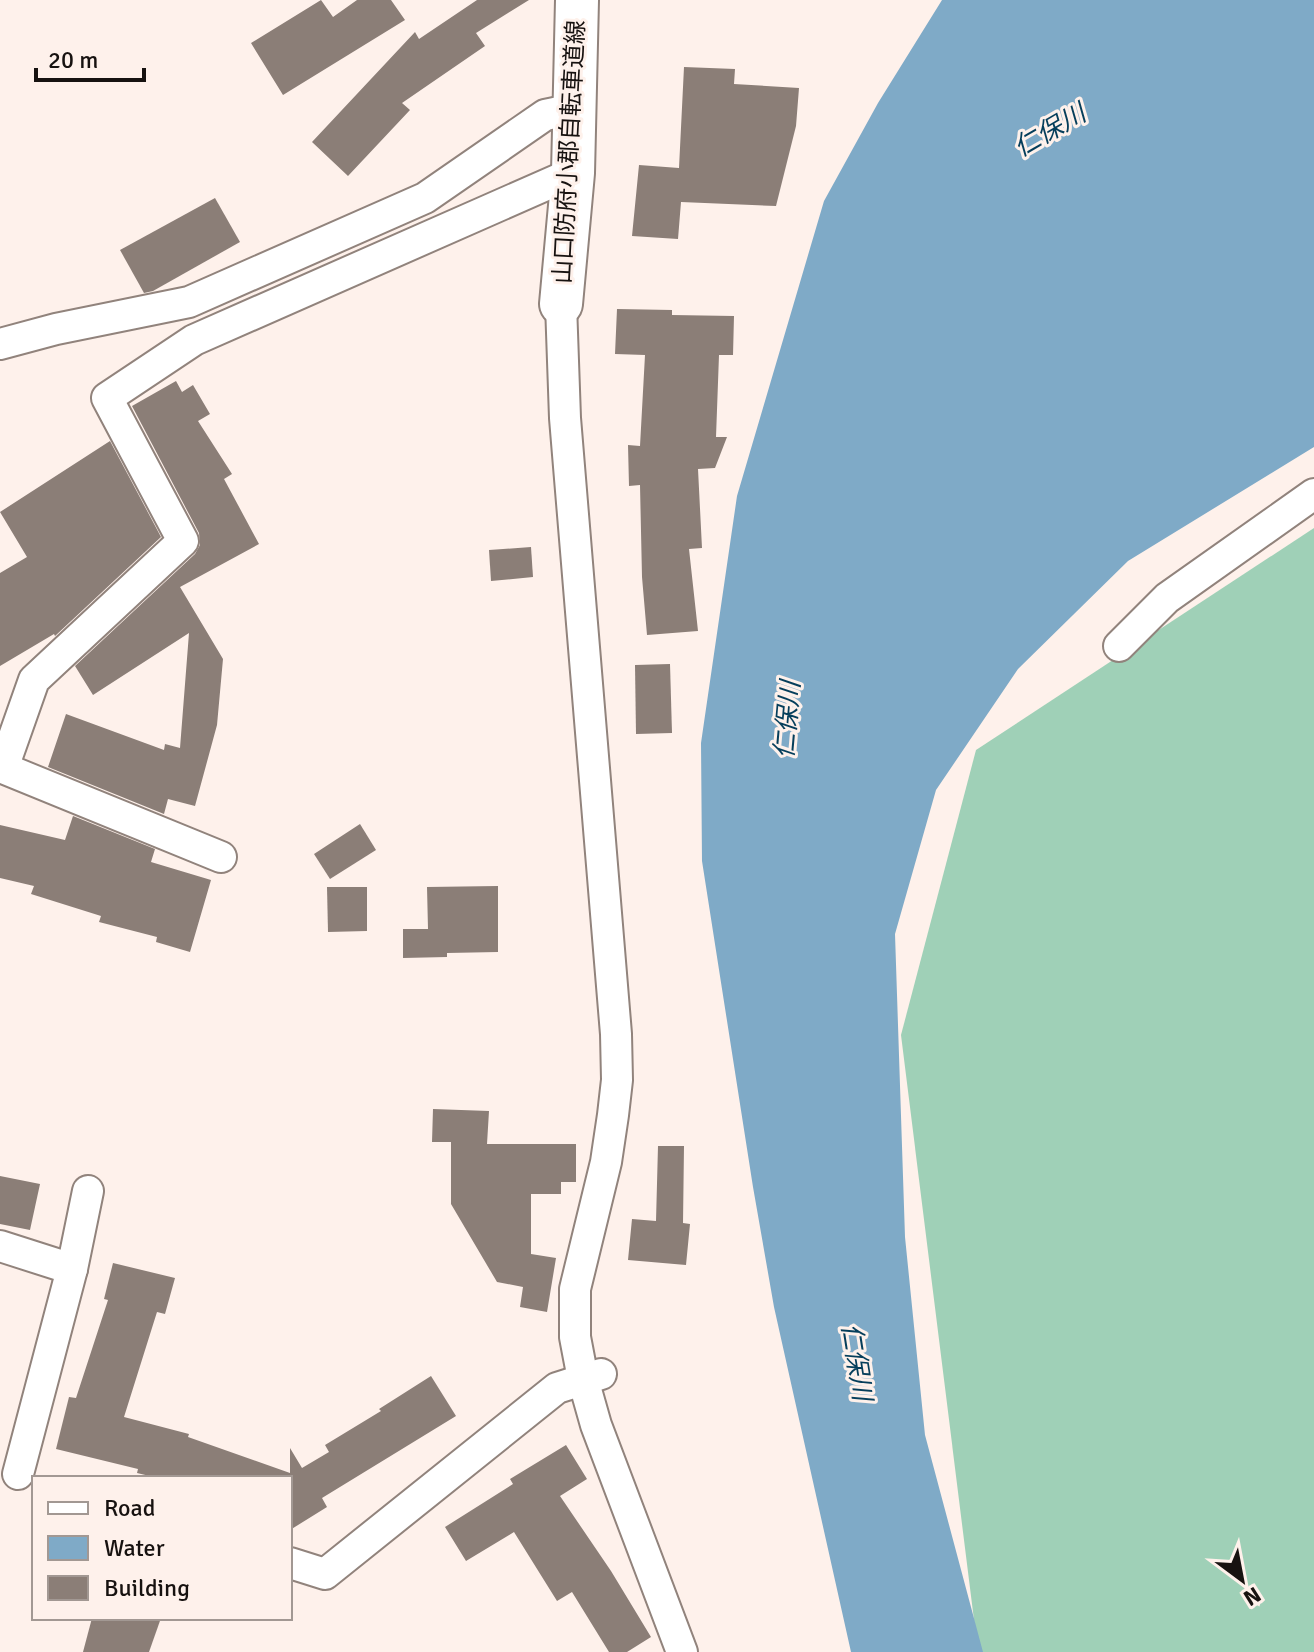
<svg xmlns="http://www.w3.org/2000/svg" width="1314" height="1652" font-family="Signika,'Noto Sans JP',sans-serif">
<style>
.forest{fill:#9fd0b7}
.water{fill:#7faac7}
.building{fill:#8b7e77}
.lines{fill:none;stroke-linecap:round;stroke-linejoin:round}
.street-casing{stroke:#91837c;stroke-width:34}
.secondary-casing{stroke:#91837c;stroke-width:46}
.street{stroke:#fff;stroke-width:30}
.secondary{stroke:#fff;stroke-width:42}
.labels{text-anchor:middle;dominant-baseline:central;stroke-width:6;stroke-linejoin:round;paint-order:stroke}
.street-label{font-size:24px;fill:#171210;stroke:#fef1eb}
.water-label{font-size:26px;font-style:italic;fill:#053e5b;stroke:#fef1eb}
</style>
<rect width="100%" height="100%" fill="#fef1eb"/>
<path class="forest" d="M1314 528V1652H978L901 1035 976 750Z"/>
<path class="water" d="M942 0H1314V447L1128 561 1018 669 936 790 895 934 905 1237 925 1435 983 1652H851L774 1307 753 1187 702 861 701 743 737 496 824 201 878 103Z"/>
<g class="building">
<path d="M321 0 333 17 357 0H391L405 20 283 95 251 43Z"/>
<path d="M477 0H529L476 33 485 46 402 103 410 110 348 176 312 142 415 32 419 39Z"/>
<path d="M684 67 735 69 734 84 799 88 796 126 776 206 681 202 678 239 632 236 639 165 679 168Z"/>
<path d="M215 198 240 242 153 291 144 293 120 250Z"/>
<path d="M617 309 672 310V315L734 316 733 355H719L716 437H727L715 468 698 469 702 548 689 549 698 631 647 635 642 577 640 485 629 486 628 445 640 446 645 355 615 354Z"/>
<path d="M176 381 182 392 193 385 210 414 198 421 232 474 224 479 259 544 180 587 223 659 217 725 195 806 168 799 164 814 48 767 66 714 164 750 165 744 180 748 189 633 93 695 75 666 195 554 200 545 199 533 132 406Z"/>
<path d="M110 441 161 537 55 636 54 634 0 666V573L27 557 0 512Z"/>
<path d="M531 547 533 577 491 581 489 550Z"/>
<path d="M670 664 672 733 636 734 635 665Z"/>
<path d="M73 816 155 849 151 862 211 880 190 952 156 942 157 937 99 922 101 916 31 894 34 886 0 878V825L65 840Z"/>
<path d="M360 824 376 850 330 879 314 854Z"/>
<path d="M498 886V952L447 953V957L403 958V929H428L427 887Z"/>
<path d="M327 887H367V931L328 932Z"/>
<path d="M433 1109 489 1111 487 1144H576V1182H561V1194H531V1254L556 1258 547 1312 520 1307 523 1287 497 1282 451 1204V1142H432Z"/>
<path d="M658 1146H684L683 1223 690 1224 686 1265 628 1260 632 1219 656 1221Z"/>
<path d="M0 1176 40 1184 30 1230 0 1224Z"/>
<path d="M113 1263 175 1278 165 1314 157 1312 124 1417 189 1434 188 1437 290 1473V1448L302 1468 329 1452 325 1445 381 1411 379 1409 431 1376 456 1416 322 1498 327 1507 290 1530V1478H158L137 1473 138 1469 56 1449 69 1397 76 1398 108 1300 104 1299Z"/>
<path d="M566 1445 587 1479 560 1496 611 1571 651 1637 627 1652H609L572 1592 557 1601 514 1532 466 1561 445 1527 513 1484 510 1479Z"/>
<path d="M92 1618H161L149 1652H83Z"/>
</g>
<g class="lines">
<defs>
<g id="street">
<path d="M561 304 565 418 616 1034 617 1080 613 1115 606 1162 575 1289V1337L583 1379 596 1425 682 1652"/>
<path d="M0 344 56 329 189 302 425 198 545 115 574 109"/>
<path d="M1119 646 1167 598 1314 494"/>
<path d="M221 857 3 768 34 680 183 541 107 398 194 340 573 173"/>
<path d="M0 1246 72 1269"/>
<path d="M18 1474 72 1269 88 1191"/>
<path d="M290 1563 325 1574 557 1388 601 1374"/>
</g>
<path id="secondary" d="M561 304 573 173 577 0"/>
</defs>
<use href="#street" class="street-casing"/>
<use href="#secondary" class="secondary-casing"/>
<use href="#street" class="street"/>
<use href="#secondary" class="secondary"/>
</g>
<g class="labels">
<g class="street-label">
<text transform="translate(569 152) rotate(-87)">山口防府小郡自転車道線</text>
</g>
<g class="water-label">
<text transform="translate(1050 131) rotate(-30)">仁保川</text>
<text transform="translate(788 720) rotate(-85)">仁保川</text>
<text transform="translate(856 1362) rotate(81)">仁保川</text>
</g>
</g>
<rect x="32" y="1476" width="260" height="144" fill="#fef1eb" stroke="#a29893" stroke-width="2"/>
<rect x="48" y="1502" width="40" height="12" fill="#ffffff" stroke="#a29893" stroke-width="2"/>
<text x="104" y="1516" font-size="24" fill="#171210">Road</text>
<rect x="48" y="1536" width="40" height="24" fill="#7faac7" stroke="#a29893" stroke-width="2"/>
<text x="104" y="1556" font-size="24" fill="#171210">Water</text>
<rect x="48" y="1576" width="40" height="24" fill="#8b7e77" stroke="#a29893" stroke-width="2"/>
<text x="104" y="1596" font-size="24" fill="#171210">Building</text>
<g transform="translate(1242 1580) rotate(148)" stroke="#fef1eb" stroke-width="6" paint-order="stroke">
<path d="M0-6L14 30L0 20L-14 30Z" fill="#171210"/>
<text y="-12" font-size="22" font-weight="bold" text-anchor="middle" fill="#171210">N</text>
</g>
<path d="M36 68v12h108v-12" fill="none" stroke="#171210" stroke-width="4"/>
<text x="48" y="68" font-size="24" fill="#171210" stroke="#fef1eb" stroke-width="6" paint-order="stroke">20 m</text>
</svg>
